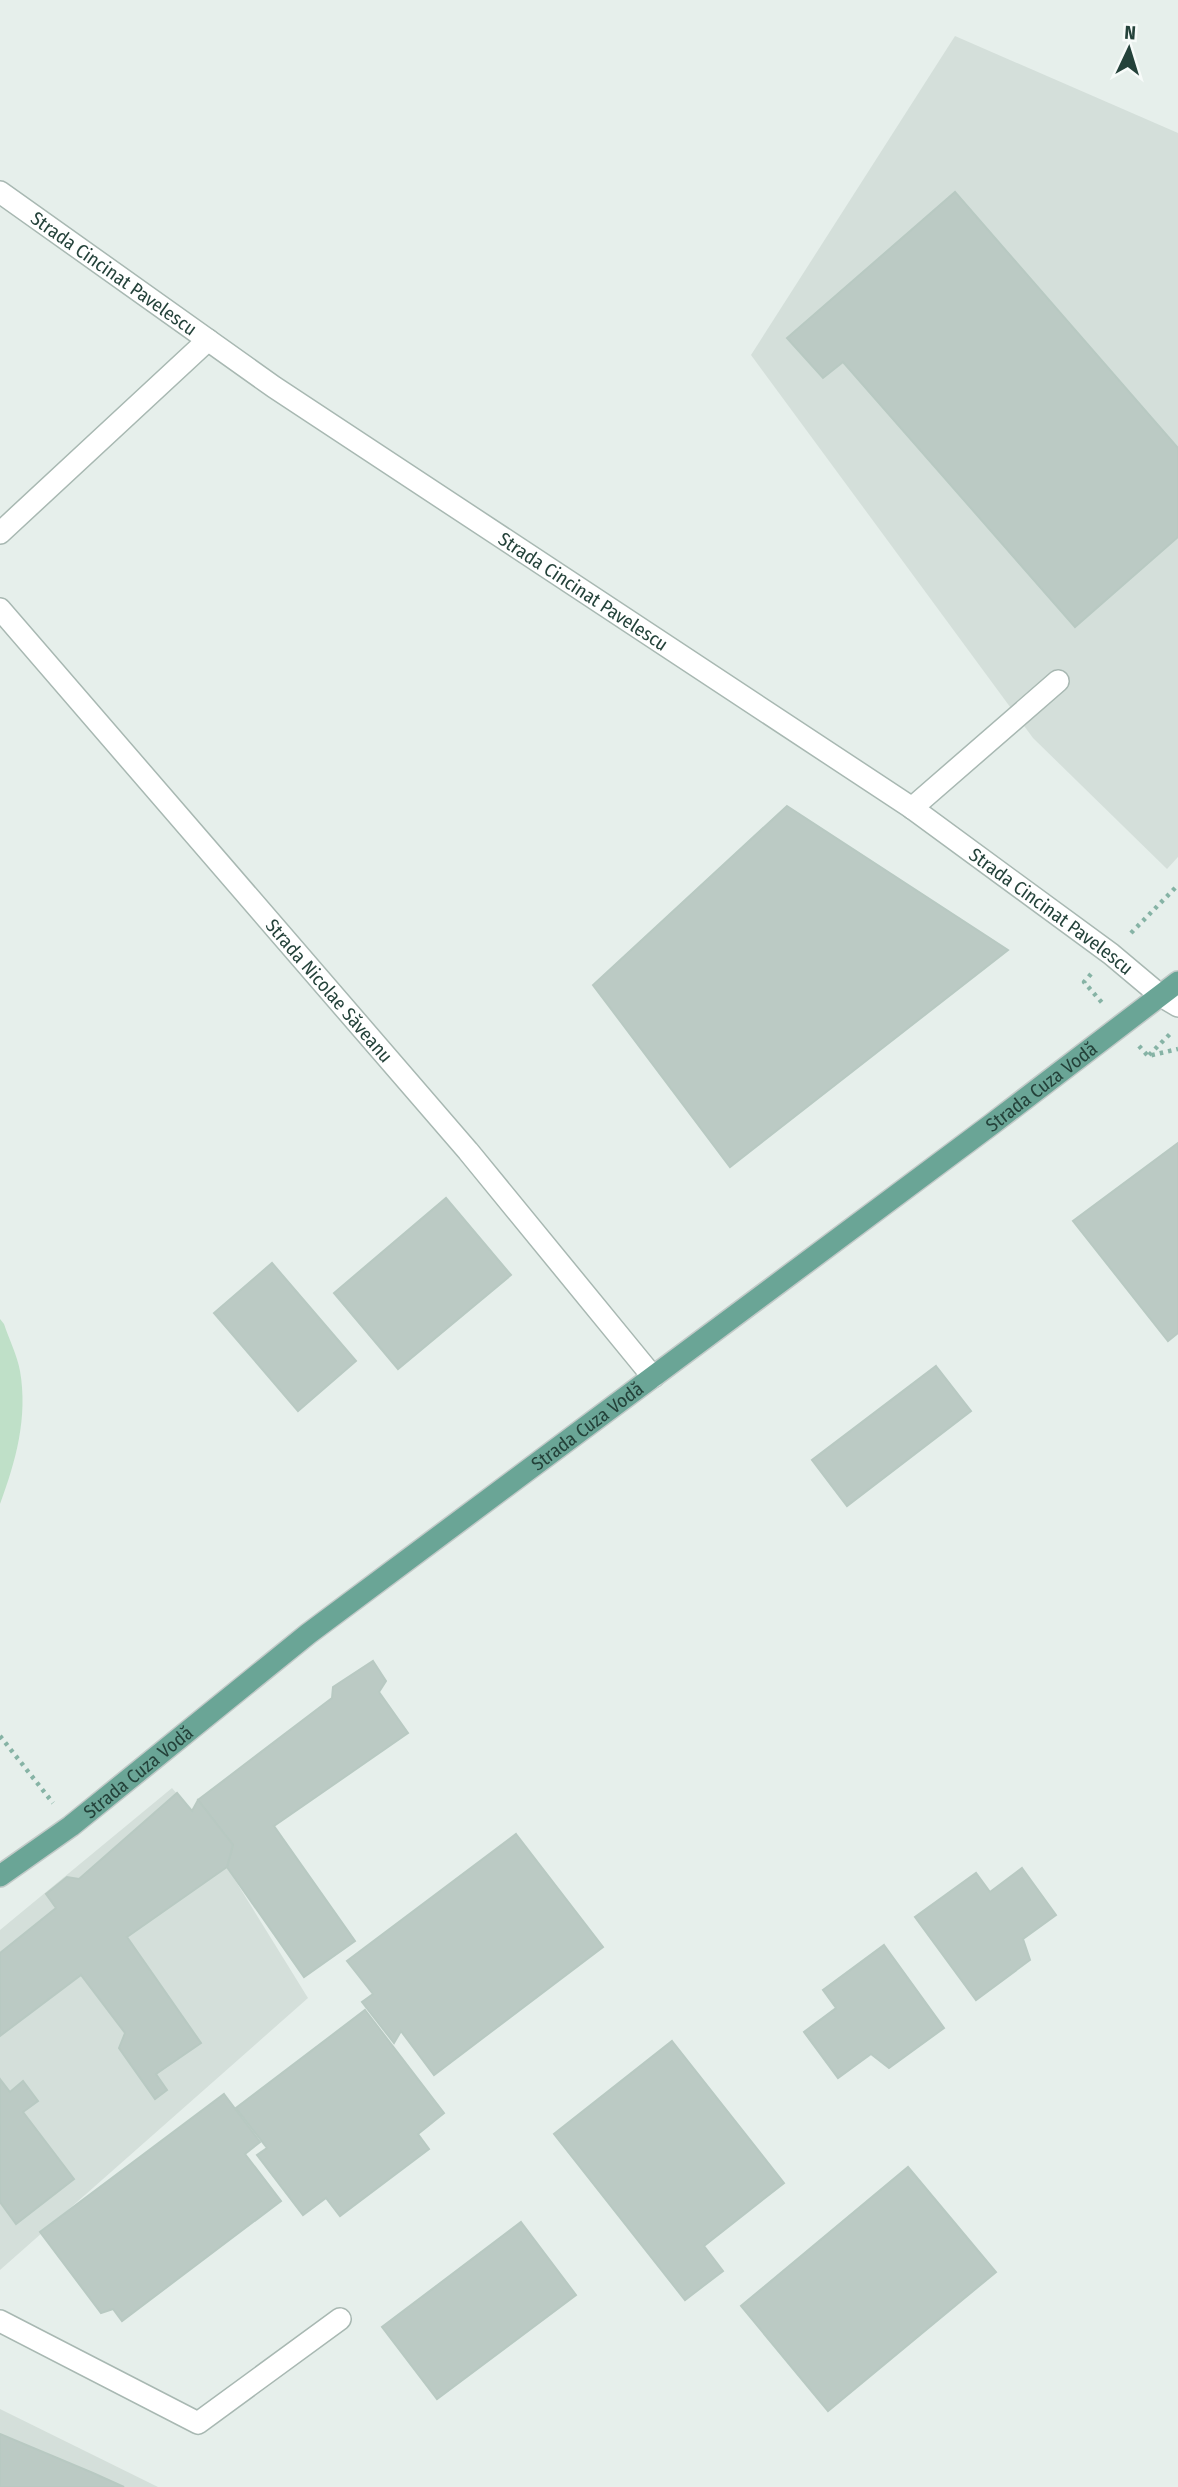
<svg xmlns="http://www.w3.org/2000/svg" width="1178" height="2487" font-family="'Fira Sans Condensed',sans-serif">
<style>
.built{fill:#d4dfda}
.green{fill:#bfe0c8}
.building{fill:#bbcac4;stroke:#b8c9c2;stroke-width:2}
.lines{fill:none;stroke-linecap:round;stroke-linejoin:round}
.minor-casing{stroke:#a8b8b2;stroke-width:24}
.major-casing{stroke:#c2cac8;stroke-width:24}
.path{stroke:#86b3a5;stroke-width:4.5;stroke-dasharray:3.5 5;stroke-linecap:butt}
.minor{stroke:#fff;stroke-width:21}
.major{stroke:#6aa596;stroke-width:21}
.labels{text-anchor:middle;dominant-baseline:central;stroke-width:6;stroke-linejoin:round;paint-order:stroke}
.street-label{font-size:19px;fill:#24423a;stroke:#f7fbf9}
</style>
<rect width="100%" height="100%" fill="#e6efeb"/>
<g class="built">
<path d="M955 36 1178 133V857L1167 869 1033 738 751 355Z"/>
<path d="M172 1788 192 1811 198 1800 233 1845 227 1867 308 1998 0 2270V1930Z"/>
<path d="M0 2409 158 2487H0Z"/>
</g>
<path class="green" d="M0 1319 4 1324C9 1339 17 1355 20 1371 28 1417 16 1461 0 1504Z"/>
<g class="building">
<path d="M955 192 1178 448V537L1075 627 843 362 823 378 787 338Z"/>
<path d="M787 806 1008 950 730 1167 593 985Z"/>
<path d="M1178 1143V1333L1168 1341 1073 1221Z"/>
<path d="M446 1198 511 1275 398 1369 334 1293Z"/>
<path d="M272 1263 356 1361 298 1411 214 1313Z"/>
<path d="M936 1366 971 1411 847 1506 812 1460Z"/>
<path d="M373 1661 386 1681 379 1692 408 1733 274 1826 355 1941 304 1977 227 1867 233 1845 198 1800 332 1698 333 1687Z"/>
<path d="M177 1793 192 1811 198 1800 233 1845 227 1867 127 1937 201 2043 156 2074 167 2090 155 2099 119 2048 125 2033 81 1975 0 2036V1953L56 1908 46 1894 67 1877 79 1879Z"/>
<path d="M516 1834 603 1947 434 2075 401 2031 394 2043 362 2002 373 1994 347 1961Z"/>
<path d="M1022 1868 1056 1915 1023 1939 1030 1960 976 2000 915 1917 976 1873 990 1892Z"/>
<path d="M884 1945 944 2028 889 2068 871 2054 838 2078 804 2032 836 2008 823 1990Z"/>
<path d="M365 2010 444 2113 418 2134 429 2149 340 2216 326 2198 303 2215 257 2155 267 2148 236 2108Z"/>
<path d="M672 2041 784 2183 704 2246 723 2271 685 2300 554 2134Z"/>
<path d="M0 2079 10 2092 23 2081 38 2101 23 2112 74 2179 16 2224 0 2202Z"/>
<path d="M224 2094 260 2142 245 2154 281 2201 122 2321 113 2309 101 2313 40 2232Z"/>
<path d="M908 2167 996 2272 828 2411 741 2306Z"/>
<path d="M521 2222 576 2295 437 2399 382 2327Z"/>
<path d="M0 2434 93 2473 124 2487H0Z"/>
</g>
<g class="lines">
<defs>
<g id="minor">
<path id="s1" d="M0 192 274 387 912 808 1111 954 1161 996 1178 1006"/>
<path d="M0 533 208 340"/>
<path id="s2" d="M0 609 468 1151 653 1377"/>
<path d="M912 808 1058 681"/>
<path d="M0 2321 198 2423 340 2319"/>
</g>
<g id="major">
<path id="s3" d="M0 1876 71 1826 308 1634 992 1124 1178 982"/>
</g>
</defs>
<use href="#minor" class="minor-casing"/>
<use href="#major" class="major-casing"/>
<g class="path">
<path d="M1131 933 1178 885"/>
<path d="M1091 974 1084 982 1104 1005"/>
<path d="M1139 1046 1148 1056 1178 1049"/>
<path d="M1149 1055 1170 1034"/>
<path d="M0 1736 53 1803"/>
</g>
<use href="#minor" class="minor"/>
<use href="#major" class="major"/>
</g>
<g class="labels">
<g class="street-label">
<text stroke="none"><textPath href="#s1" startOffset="140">Strada Cincinat Pavelescu</textPath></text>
<text stroke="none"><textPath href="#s1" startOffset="707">Strada Cincinat Pavelescu</textPath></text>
<text stroke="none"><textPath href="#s1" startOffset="1274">Strada Cincinat Pavelescu</textPath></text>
<text stroke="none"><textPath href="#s2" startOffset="504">Strada Nicolae Săveanu</textPath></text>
<text stroke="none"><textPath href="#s3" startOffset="1307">Strada Cuza Vodă</textPath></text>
<text stroke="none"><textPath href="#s3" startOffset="740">Strada Cuza Vodă</textPath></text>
<text stroke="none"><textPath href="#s3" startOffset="173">Strada Cuza Vodă</textPath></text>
</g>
</g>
<g transform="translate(1129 49) rotate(4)" stroke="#f7fbf9" stroke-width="5" paint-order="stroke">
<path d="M0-5L12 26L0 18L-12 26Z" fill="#24423a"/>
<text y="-10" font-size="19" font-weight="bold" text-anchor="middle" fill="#24423a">N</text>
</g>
</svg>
